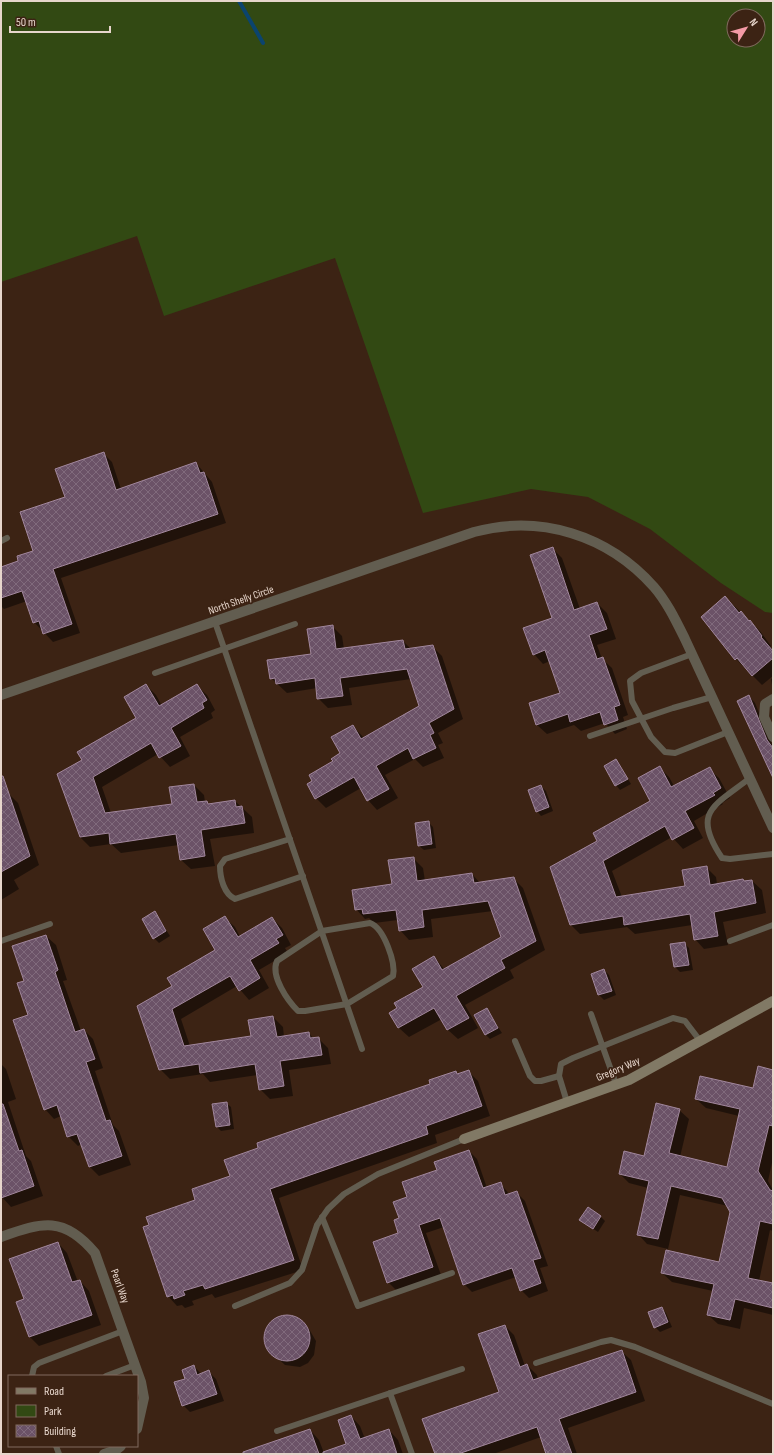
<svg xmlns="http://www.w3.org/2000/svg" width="774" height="1455" font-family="'Sofia Sans Condensed',sans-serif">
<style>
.green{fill:#324913;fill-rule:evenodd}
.shadow{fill:#0007}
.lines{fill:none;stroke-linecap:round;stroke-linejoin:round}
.stream{stroke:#0b446e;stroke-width:4}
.building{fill:url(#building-cross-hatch);stroke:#a2879d}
.lane{stroke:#625d50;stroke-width:6}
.street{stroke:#625d50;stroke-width:10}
.secondary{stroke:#817965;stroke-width:10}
.labels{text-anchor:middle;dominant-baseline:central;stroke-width:3.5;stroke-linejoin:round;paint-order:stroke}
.street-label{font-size:11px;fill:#e7d6cc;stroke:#3c2314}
</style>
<defs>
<pattern id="building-cross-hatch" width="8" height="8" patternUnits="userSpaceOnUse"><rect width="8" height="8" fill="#6b5267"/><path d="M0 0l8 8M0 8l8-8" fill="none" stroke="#806a7c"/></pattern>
</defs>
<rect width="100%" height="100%" fill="#3c2314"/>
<path class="green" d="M1 1H773V613L765 612 721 583 650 529 588 497 531 489 423 513 335 258 164 316 137 236 1 282ZM734 16H758V40H734Z"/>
<g class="shadow">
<path d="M103 453 112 462 121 489 196 463 212 482 226 523 61 578 80 633 53 642 34 622 27 601 4 609 1 606V568L20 562 34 552 66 497Z"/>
<path d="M552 548 562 558 580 609 597 603 607 613 616 639 597 645 602 659 612 668 628 715 623 717 627 729 615 734 605 723 581 731 574 725 547 734 537 725 530 704 561 693 550 661 543 664 534 654 553 619Z"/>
<path d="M725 597 760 631 771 646 770 647 773 651V676L762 685 736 659Z"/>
<path d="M332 626 342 636 344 649 403 641 411 649 432 646 442 656 463 719 438 733 443 743 438 745 444 758 423 767 415 759 385 775 398 798 377 810 368 800 361 788 326 808 316 798 308 784 314 781 341 754 353 726 364 738 421 706 411 679 349 688 352 705 328 708 318 698 317 688 287 693 271 678 312 655Z"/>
<path d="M773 678V691L771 679Z"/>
<path d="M146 685 156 695 162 706 197 686 207 695 215 710 211 713 213 718 180 737 190 756 170 767 158 754 102 787 111 813 173 804 194 785 204 795 205 802 210 805 235 801 252 817 254 833 210 839 215 866 191 869 181 860 179 845 121 853 111 844 90 847 80 837 83 760 137 718Z"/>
<path d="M749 696 755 703 773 747V776Z"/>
<path d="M616 760 631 784 620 790 616 785Z"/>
<path d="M659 767 669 777 674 786 709 769 719 778 730 798 722 803 723 804 694 821 703 838 683 849 672 837 612 871 622 897 686 887 706 867 716 877 717 884 743 880 745 882 752 881 762 890 766 913 723 922 728 945 704 949 695 939 692 925 635 934 627 927 580 934 571 925 599 841 652 801Z"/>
<path d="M541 786 546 791 553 811 541 816 537 811Z"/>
<path d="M8 793 18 803 39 865 14 880 19 889 1 900V794Z"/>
<path d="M428 822 433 827 436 848 424 850 419 846Z"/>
<path d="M413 858 423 868 425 881 472 874 480 883 513 878 523 888 545 950 510 970 514 978 465 1005 478 1028 458 1039 448 1030 442 1019 409 1037 399 1028 391 1013 424 987 434 957 445 970 502 938 493 911 431 919 433 937 409 940 400 930 398 920 374 923 369 918 365 919 356 909 393 885Z"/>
<path d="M155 913 170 936 159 943 154 938Z"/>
<path d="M225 918 235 927 240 937 272 918 282 928 291 945 285 948 288 953 259 970 269 988 249 1000 237 986 181 1019 190 1046 252 1037 273 1017 283 1027 284 1037 309 1033 314 1039 318 1038 328 1048 331 1064 289 1070 293 1096 270 1099 260 1089 258 1075 210 1082 203 1074 170 1079 160 1069 173 986 217 950Z"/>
<path d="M46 936 56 945 67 980 63 981 81 1031 84 1030 93 1039 103 1068 95 1071 113 1125 119 1131 131 1165 99 1176 90 1167 82 1144 78 1146 68 1136 61 1116 54 1119 45 1109 25 981Z"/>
<path d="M684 943 689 948 693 970 680 972 675 967 672 945Z"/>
<path d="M604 970 609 975 616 995 604 1000 599 995 592 974Z"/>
<path d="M486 1009 502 1033 490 1039 486 1035Z"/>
<path d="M1 1064 6 1069 16 1099 8 1102 26 1156 31 1161 43 1196 11 1207 1 1196Z"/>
<path d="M773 1071V1158L768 1181 773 1190V1231L770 1230 759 1281 773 1284V1315L744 1308 740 1329 718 1324 708 1315 713 1291 672 1282 662 1273 720 1263 731 1212 728 1206 680 1195 668 1249 647 1244 638 1234 648 1188 629 1183 620 1174 645 1157 679 1110 689 1119 680 1157 728 1168 739 1116 706 1108 696 1099 754 1089Z"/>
<path d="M455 1072 459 1075 469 1072 478 1081 490 1116 435 1135 437 1143 279 1198 303 1270 215 1298 212 1294 192 1301 194 1305 185 1308 182 1305 177 1306 168 1296 150 1225 197 1200 231 1177Z"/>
<path d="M226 1103 231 1107 234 1129 221 1131 217 1127Z"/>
<path d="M469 1151 477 1159 487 1188 500 1183 510 1195 517 1193 525 1201 548 1266 540 1268 548 1291 529 1298 521 1290 516 1277 472 1292 464 1284 444 1227 426 1233 441 1275 396 1290 388 1282 400 1233V1219L409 1198 438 1171Z"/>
<path d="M600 1216 605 1221 598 1232 580 1220Z"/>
<path d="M58 1243 67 1253 78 1282 80 1281 89 1291 101 1325 39 1346 30 1337 25 1300Z"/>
<path d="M662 1308 666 1313 672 1327 660 1332 655 1327Z"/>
<path d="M283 1316 293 1317 301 1321 309 1329 316 1341 314 1355 308 1363 300 1367 285 1365 270 1351 266 1342 267 1332 271 1324Z"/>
<path d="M505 1326 514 1335 525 1366 527 1365 537 1375 538 1380 621 1351 631 1360 645 1401 568 1428 577 1454H547L541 1437 493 1454H436L500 1393Z"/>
<path d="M194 1366 201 1374 209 1372 216 1379 224 1401 190 1412 183 1405 187 1379Z"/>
<path d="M351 1416 360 1426 365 1439 389 1430 398 1440 403 1454H241L310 1430 319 1440 324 1453 347 1445Z"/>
</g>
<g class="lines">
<path class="stream" d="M239 1 263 43"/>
</g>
<g class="building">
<path d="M104 452 116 490 196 462 200 473 204 472 218 514 53 569 72 624 43 634 39 621 33 623 22 591 1 598V567L18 561 17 556 33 551 20 512 65 497 55 469Z"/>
<path d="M553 547 574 610 597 602 607 629 589 635 597 659 603 657 620 705 614 707 618 720 604 725 600 712 570 722 568 714 536 725 529 703 560 693 545 650 533 655 523 628 552 618 530 555Z"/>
<path d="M725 596 739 613 741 611 749 621 750 620 762 636 761 637 773 651V658L752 676 737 658 735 660 727 650 701 617Z"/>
<path d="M333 625 336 649 403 640 405 649 433 645 454 709 429 723 434 733 430 735 436 748 413 759 408 748 376 766 389 789 367 801 354 777 315 799 307 784 312 781 309 775 333 761 331 759 340 753 331 737 353 725 361 739 419 706 407 669 340 678 343 696 317 699 315 678 276 684 275 678 270 679 267 660 311 654 307 629Z"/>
<path d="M146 684 159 706 197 684 207 700 202 703 204 708 171 728 181 746 159 758 151 743 93 777 105 813 172 804 169 787 194 784 197 802 207 801 208 804 235 800 236 807 242 806 245 823 201 830 205 856 180 860 176 834 110 844 109 833 80 837 57 774 82 760 77 752 136 718 124 697Z"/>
<path d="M749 695 767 740 773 748V778L737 701Z"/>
<path d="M616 759 628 779 615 786 604 766Z"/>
<path d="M660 766 671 787 710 767 721 788 713 793 715 795 685 811 694 828 672 840 665 826 603 861 616 897 685 886 682 870 707 866 710 885 743 879 744 881 752 880 756 903 714 912 718 936 694 940 690 914 624 925 623 916 570 925 550 867 597 841 593 833 650 801 638 778Z"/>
<path d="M1 776H3L30 856 1 872Z"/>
<path d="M541 785 549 807 536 812 528 790Z"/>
<path d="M429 821 432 844 418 846 415 823Z"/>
<path d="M414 857 417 881 472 873 474 883 514 877 536 941 501 960 505 968 456 996 469 1018 447 1030 434 1008 398 1028 389 1013 397 1008 394 1003 423 987 412 969 434 956 442 970 501 937 488 901 422 910 424 927 399 931 396 910 363 914 362 909 355 910 352 890 392 884 388 860Z"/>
<path d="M155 911 166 931 153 939 142 919Z"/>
<path d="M225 916 238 937 272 917 283 935 276 939 279 943 250 960 260 978 239 991 230 976 172 1009 184 1046 251 1036 248 1020 273 1016 277 1037 309 1032 310 1038 319 1037 322 1055 280 1061 284 1086 259 1090 255 1064 200 1073 199 1064 159 1070 137 1006 172 986 167 978 215 950 203 929Z"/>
<path d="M46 935 58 970 55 972 75 1032 84 1029 95 1059 86 1062 106 1121 110 1120 122 1156 89 1167 77 1134 67 1137 57 1105 44 1110 13 1020 28 1015 17 983 24 981 12 946Z"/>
<path d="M685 942 689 965 674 967 670 944Z"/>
<path d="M604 969 612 991 598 995 591 974Z"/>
<path d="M487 1008 498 1028 485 1035 474 1015Z"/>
<path d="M758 1066 773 1070V1126L769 1125 758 1171 770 1190 773 1191V1224L760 1221 748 1278 773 1283V1308L735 1299 730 1320 707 1315 714 1284 661 1273 666 1250 719 1262 730 1212 722 1198 671 1186 658 1239 637 1235 649 1181 619 1174 624 1151 644 1156 656 1103 680 1109 669 1153 727 1167 740 1109 695 1099 700 1076 753 1088Z"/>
<path d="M469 1070 482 1106 426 1126 428 1134 270 1189 294 1260 205 1289 203 1285 183 1291 185 1295 174 1299 173 1295 167 1297 143 1227 149 1225 146 1217 195 1200 192 1189 230 1176 224 1160 258 1148 257 1143 430 1084 429 1080 456 1071 457 1074Z"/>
<path d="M227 1102 230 1125 216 1127 212 1104Z"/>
<path d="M1 1104H3L19 1151 22 1150 34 1186 1 1198Z"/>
<path d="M469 1150 483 1188 501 1182 505 1195 517 1191 541 1258 533 1260 541 1283 520 1291 512 1268 463 1285 440 1218 419 1225 433 1267 387 1283 373 1242 398 1233 394 1220 399 1218 393 1202 407 1197 402 1182 437 1170 434 1162Z"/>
<path d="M588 1207 601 1216 593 1229 579 1220Z"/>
<path d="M58 1242 72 1282 80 1280 92 1315 29 1337 16 1302 24 1299 9 1259Z"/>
<path d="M662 1307 668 1322 654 1328 648 1312Z"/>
<circle cx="287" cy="1338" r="23"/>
<path d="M505 1325 520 1367 527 1364 533 1380 622 1350 636 1392 559 1419 572 1454H546L537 1427 458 1454H435L422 1419 499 1392 478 1334Z"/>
<path d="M194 1365 197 1375 209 1370 217 1394 182 1406 174 1382 185 1379 182 1370Z"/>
<path d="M351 1415 360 1439 389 1429 397 1454H323V1452L346 1444 338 1420Z"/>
<path d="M310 1429 319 1454H243V1452Z"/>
</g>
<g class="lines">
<g class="lane">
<path d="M1 541 7 538"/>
<path d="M215 622 362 1049"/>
<path d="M692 654 641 673 630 681 632 701 651 737 665 752 675 753 728 732"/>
<path d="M155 673 295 624"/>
<path d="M590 736 673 708 712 697"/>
<path d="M750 778C714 806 691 812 722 858L730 859 773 854"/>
<path d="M290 839 225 859 220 866C220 878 224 894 235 899L303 876"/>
<path d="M370 923C384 928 396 963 393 976L347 1004 305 1011H298C288 1001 270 976 277 961L322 931Z"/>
<path d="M1 941 50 924"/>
<path d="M730 941 773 925"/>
<path d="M591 1014 616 1084"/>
<path d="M515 1041 530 1076 535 1081H541L559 1076"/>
<path d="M567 1102 559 1076 561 1064 573 1058 673 1018 685 1021 701 1042"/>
<path d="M322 1217 358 1306 452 1273"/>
<path d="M235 1306 290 1283 302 1270 317 1225 328 1209 344 1194 378 1174 464 1139"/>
<path d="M536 1363 601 1342 611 1340 635 1347 773 1404"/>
<path d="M32 1376 34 1367 39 1363 123 1331"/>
<path d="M106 1376 135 1365"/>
<path d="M390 1393 412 1454"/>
<path d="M277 1431 462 1369"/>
<path d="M56 1446 59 1454"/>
</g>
<g class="street">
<path d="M1 695 474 532C540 514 608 535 654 587 667 602 676 621 685 639L773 828"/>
<path d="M773 699 765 704 764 717 773 737"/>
<path d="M1 1237C43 1222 64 1216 95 1253L141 1382 144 1398 137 1429"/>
<path d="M104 1454 116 1450 121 1446"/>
</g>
<path class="secondary" d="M464 1139 629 1080 773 1001"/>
</g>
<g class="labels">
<g class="street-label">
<text transform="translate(241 600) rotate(-19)">North Shelly Circle</text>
<text transform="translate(618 1069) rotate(-23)">Gregory Way</text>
<text transform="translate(120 1286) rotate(70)">Pearl Way</text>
</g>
</g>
<rect width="774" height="1455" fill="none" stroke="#e7d6cc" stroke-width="4"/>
<rect x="8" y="1375" width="130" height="72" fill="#3c2314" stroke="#806b5e"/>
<rect x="16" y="1388" width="20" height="6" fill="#817965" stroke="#806b5e"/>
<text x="44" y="1395" font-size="12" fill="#e7d6cc">Road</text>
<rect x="16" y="1405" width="20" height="12" fill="#324913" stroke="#806b5e"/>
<text x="44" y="1415" font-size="12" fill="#e7d6cc">Park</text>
<rect x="16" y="1425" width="20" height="12" fill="url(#building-cross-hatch)" stroke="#806b5e"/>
<text x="44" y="1435" font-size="12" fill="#e7d6cc">Building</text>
<g transform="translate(746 28) rotate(53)"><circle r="19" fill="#3c2314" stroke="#806b5e"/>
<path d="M0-3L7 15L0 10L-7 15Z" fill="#f49aa6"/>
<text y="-6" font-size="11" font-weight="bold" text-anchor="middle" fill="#e7d6cc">N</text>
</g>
<path d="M10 26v6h100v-6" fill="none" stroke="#e7d6cc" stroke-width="2"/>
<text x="16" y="26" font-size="12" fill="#e7d6cc" stroke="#3c2314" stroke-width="3" paint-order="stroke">50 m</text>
</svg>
